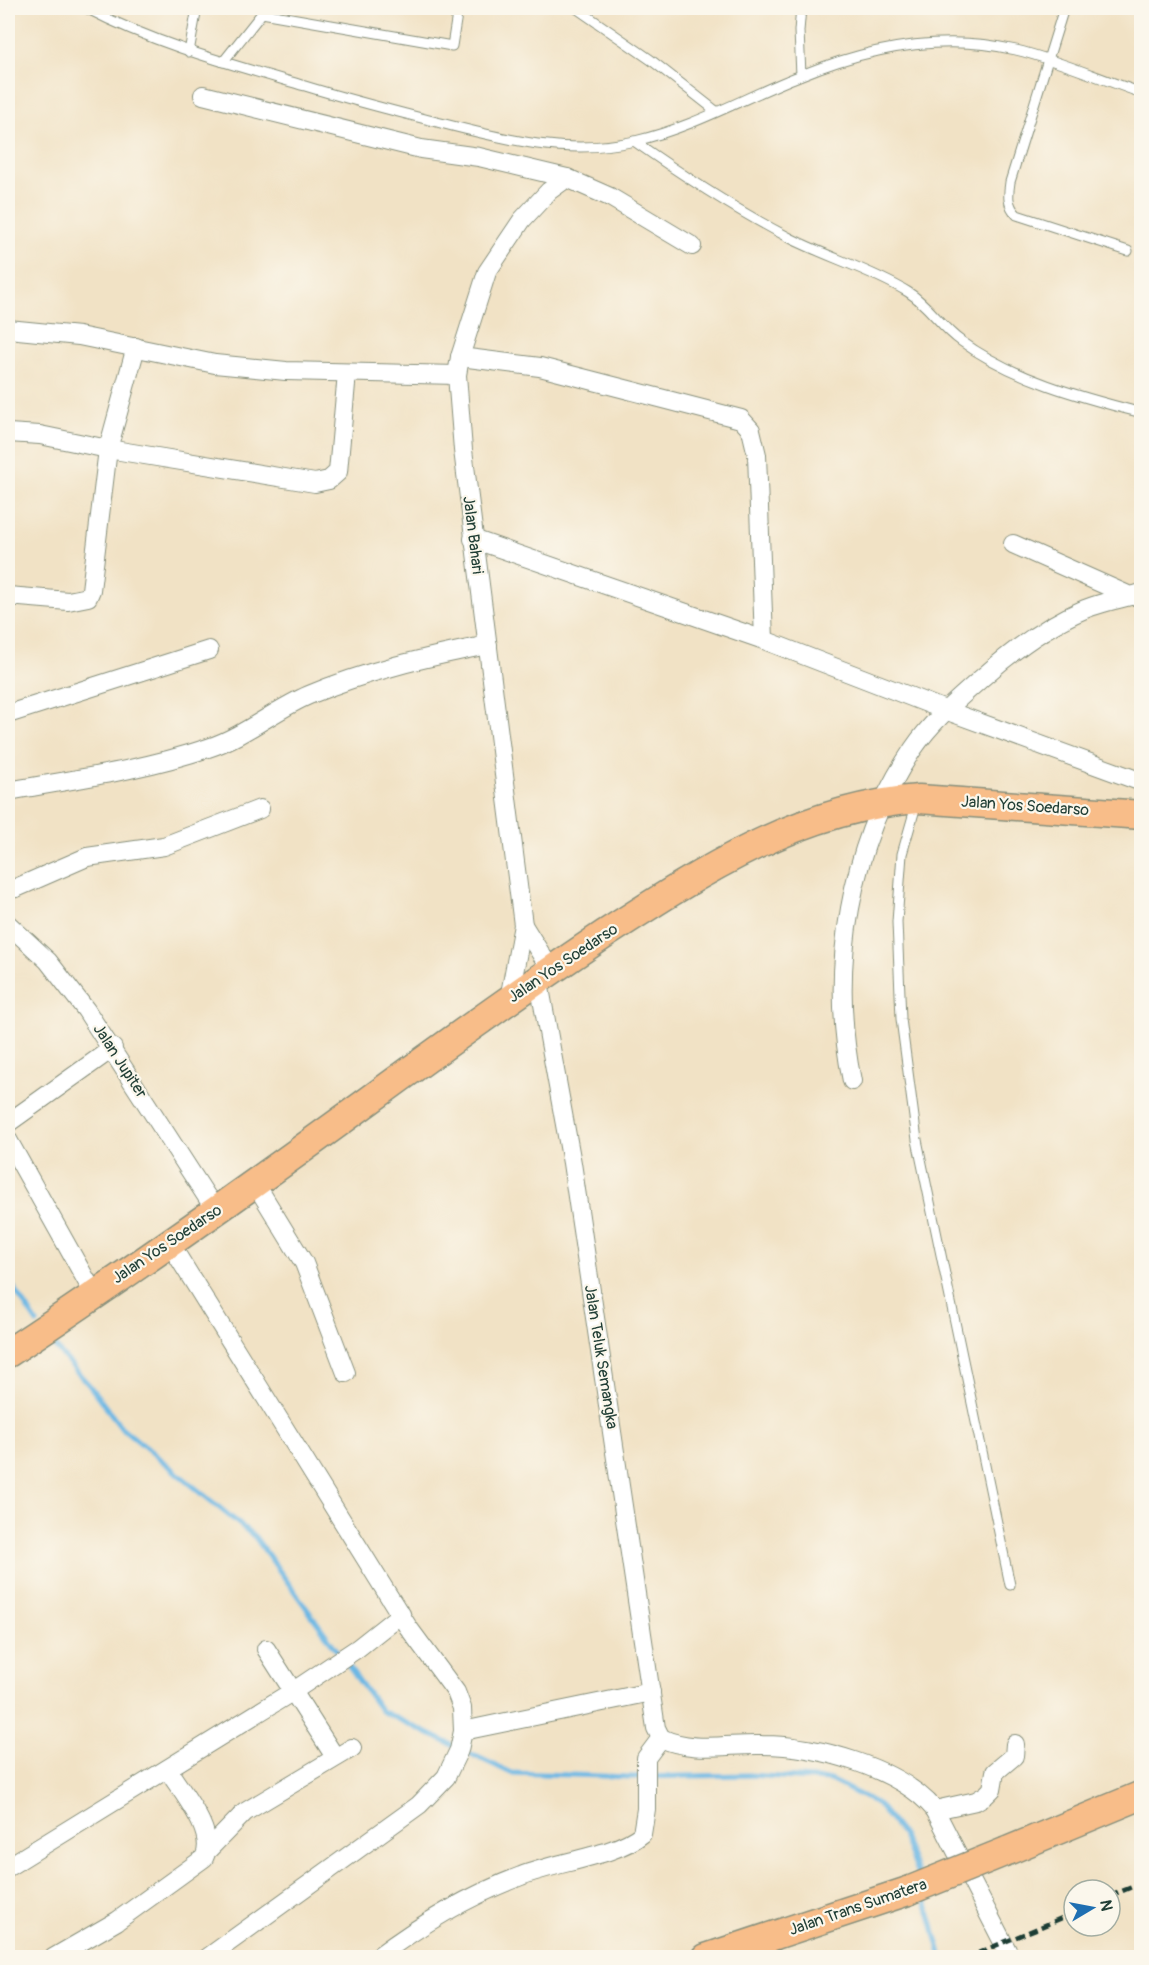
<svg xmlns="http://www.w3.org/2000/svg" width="1149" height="1965" font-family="Pangolin,sans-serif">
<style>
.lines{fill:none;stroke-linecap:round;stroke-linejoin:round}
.stream{stroke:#6bb7e4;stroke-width:5}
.service-casing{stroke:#88907c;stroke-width:11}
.minor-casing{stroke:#88907c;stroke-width:20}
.trunk-casing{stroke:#88907c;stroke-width:31}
.service{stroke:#fff;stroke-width:9}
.minor{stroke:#fff;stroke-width:18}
.trunk{stroke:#f8bd89;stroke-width:28}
.rail{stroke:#1f3d34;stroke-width:4.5;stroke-dasharray:9 4.5;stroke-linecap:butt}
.trunk-bridge-casing{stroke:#88907c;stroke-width:31;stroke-linecap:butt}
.trunk-bridge{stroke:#f8bd89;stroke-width:28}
.labels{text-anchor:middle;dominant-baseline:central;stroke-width:4.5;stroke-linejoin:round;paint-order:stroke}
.street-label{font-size:16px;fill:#1f3d34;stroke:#fbf7ec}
</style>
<rect width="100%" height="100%" fill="#fbf7ec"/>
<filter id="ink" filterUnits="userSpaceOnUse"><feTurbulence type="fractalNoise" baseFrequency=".0167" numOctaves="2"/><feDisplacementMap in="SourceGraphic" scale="12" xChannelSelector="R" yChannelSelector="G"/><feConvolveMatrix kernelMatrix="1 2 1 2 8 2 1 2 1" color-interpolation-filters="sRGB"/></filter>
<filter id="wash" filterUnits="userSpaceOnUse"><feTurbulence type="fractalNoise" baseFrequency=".008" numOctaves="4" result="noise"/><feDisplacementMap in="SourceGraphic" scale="24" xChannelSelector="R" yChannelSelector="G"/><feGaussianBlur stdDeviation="1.35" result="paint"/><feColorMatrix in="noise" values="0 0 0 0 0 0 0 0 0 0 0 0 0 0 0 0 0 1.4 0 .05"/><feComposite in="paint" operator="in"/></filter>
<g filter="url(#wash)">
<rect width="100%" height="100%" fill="#f1e2c5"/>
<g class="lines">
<g class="stream">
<path d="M8 1279 37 1323"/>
<path d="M47 1338 89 1385 121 1427 255 1537 381 1711 511 1773 631 1777 748 1775 830 1780 878 1804 903 1836 919 1878"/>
<path d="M924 1893 942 1958"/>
</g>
</g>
</g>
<g filter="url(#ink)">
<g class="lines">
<defs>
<g id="service">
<path d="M86 8C155 44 230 64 305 86 347 99 390 110 433 121 499 138 566 157 635 141 692 128 745 97 799 76 867 48 943 33 1016 50 1058 60 1100 79 1142 93"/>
<path d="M576 8 651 60 716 111"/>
<path d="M1064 8 1010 182C1008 195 1007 205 1017 215L1128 251"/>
<path d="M189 52 197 8"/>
<path d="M223 62 262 13 452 46 458 8"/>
<path d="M801 75 799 31 801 8"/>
<path d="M634 141C685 177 737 211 792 239 830 258 872 270 908 292 929 305 941 327 961 341 1013 379 1080 397 1142 413"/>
<path d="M917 802 902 854 897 922 901 1019 917 1140 1010 1585"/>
</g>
<g id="minor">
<path d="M203 95 421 149 479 157 567 178 610 197 692 246"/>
<path d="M8 329 79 336 215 364 286 371 457 375"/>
<path d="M460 357 540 367 741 419 751 430 757 455 764 640"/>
<path d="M8 433 40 435 108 449 315 483 329 480 338 472 347 373"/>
<path d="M473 539 764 640 945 710 1142 782"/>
<path d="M1013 544 1130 596"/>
<path d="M8 596 68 601 88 597 91 590 108 449 136 347"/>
<path d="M8 714 209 650"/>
<path d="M8 791C76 779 143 770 208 748 245 736 274 710 309 695 366 671 427 657 488 645"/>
<path d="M8 889 16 888 87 857 164 846 260 809"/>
<path d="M8 924 48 961 86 1010 216 1211"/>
<path d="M523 925 551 970"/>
<path d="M538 977 572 1163 656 1728 661 1738"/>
<path d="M509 999 523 925 463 450 457 375 460 357 487 272 522 220 549 191 567 178"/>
<path d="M852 1081C829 970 849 844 913 749 932 721 958 699 983 677 1013 650 1047 625 1085 609 1102 602 1123 598 1142 593"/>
<path d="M8 1123 113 1048"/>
<path d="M8 1140 94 1294"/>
<path d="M255 1183 304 1263 346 1373"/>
<path d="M169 1242 408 1627 456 1692 462 1708 463 1731 459 1750 446 1777 419 1805 207 1958"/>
<path d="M266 1649 335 1757"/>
<path d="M463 1731 651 1692"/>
<path d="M661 1738C693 1753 728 1744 762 1745 816 1745 899 1767 935 1810L976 1801 986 1795 992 1789 995 1772 1014 1756 1015 1744"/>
<path d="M935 1810 1010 1956"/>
<path d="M209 1849 245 1812 352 1748"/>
<path d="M8 1867 295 1690 358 1648 401 1614"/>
<path d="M53 1958 117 1921 204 1858C217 1833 182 1793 168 1770"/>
<path d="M376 1958C421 1924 468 1896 521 1876 555 1862 616 1856 642 1834L646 1809V1758L661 1738"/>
</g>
<g id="trunk">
<path d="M8 1353C130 1273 249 1188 367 1102 445 1045 524 988 605 934 702 871 801 807 919 799L1142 815"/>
<path d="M1007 1851 1142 1795"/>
<path d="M706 1958 908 1891"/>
</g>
</defs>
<use href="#service" class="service-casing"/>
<use href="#minor" class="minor-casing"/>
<use href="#trunk" class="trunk-casing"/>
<use href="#service" class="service"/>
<use href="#minor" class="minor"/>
<use href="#trunk" class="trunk"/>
<g class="rail">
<path d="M1110 1896 1142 1883"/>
<path d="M966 1958 1074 1913"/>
</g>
<defs>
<path id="trunk-bridge" d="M908 1891 1007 1851"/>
</defs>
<use href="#trunk-bridge" class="trunk-bridge-casing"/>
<use href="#trunk-bridge" class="trunk-bridge"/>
</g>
</g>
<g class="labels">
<g class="street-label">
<text transform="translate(473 535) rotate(83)">Jalan Bahari</text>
<text transform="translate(1025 806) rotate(4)">Jalan Yos Soedarso</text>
<text transform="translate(563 963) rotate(-34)">Jalan Yos Soedarso</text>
<text transform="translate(120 1061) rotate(57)">Jalan Jupiter</text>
<text transform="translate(167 1244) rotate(-34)">Jalan Yos Soedarso</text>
<text transform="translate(601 1357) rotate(81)">Jalan Teluk Semangka</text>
<text transform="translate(858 1907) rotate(-19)">Jalan Trans Sumatera</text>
</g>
</g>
<rect width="1149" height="1965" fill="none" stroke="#fbf7ec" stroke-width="30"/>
<g transform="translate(1092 1908) rotate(80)"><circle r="28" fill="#fbf7ec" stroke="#a3ada2" stroke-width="1.5"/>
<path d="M0-4.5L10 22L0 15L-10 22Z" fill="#1f6fb2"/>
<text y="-9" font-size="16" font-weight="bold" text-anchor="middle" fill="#1f3d34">N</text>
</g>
</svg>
